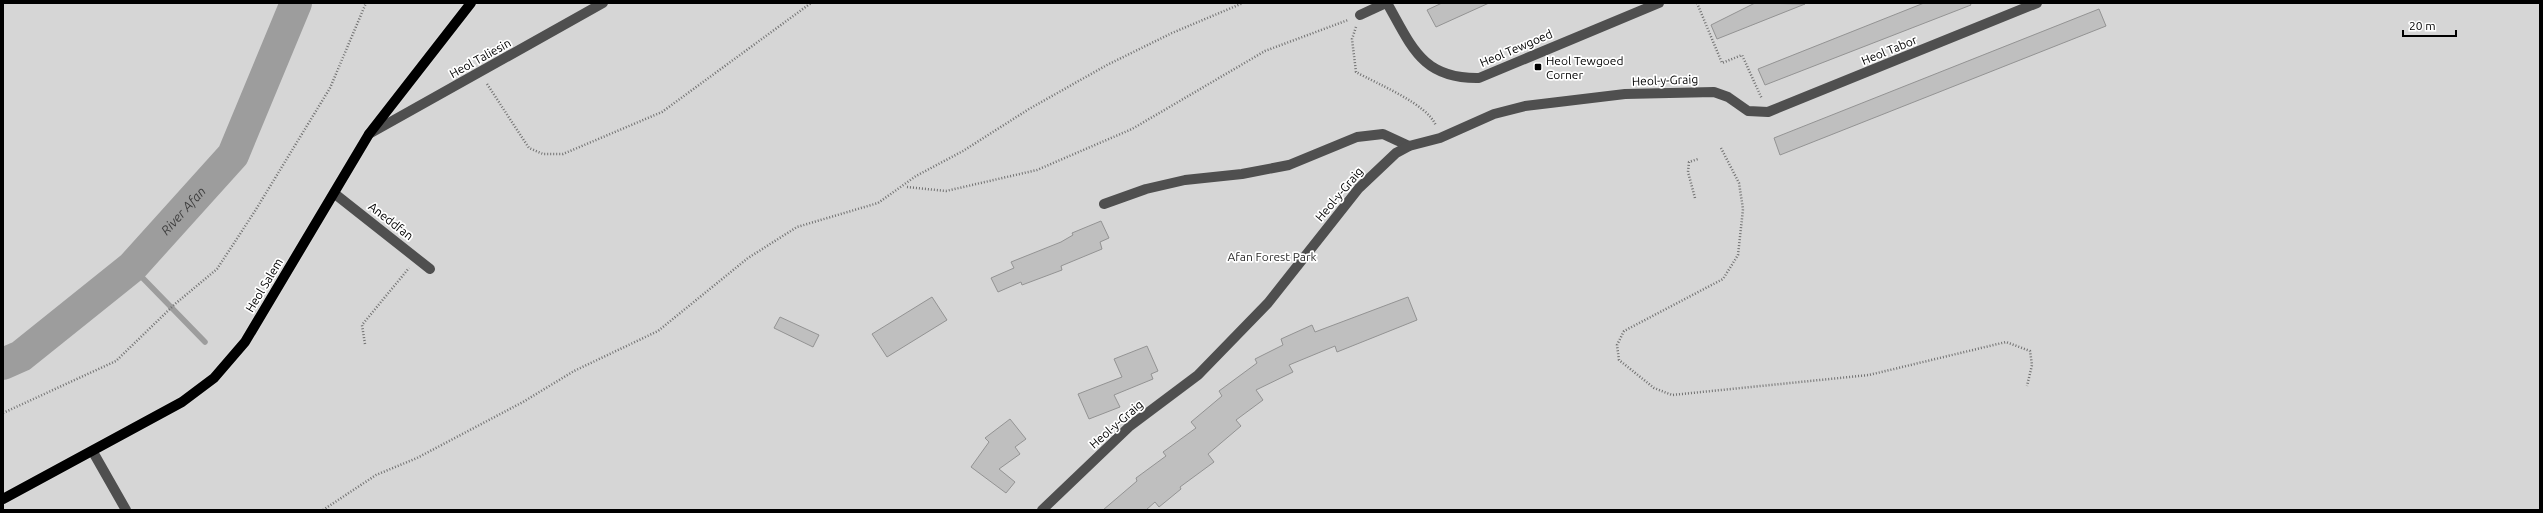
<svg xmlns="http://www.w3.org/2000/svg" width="2543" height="513" font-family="Ubuntu,sans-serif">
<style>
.green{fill:#d6d6d6}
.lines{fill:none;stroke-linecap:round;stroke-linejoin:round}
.stream{stroke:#9d9d9d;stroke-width:5.5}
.river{stroke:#9d9d9d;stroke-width:32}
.building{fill:#bfbfbf;stroke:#939393}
.major-casing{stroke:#dbdbdb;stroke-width:12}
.path{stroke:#717171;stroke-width:2.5;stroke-dasharray:1 2;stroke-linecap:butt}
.minor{stroke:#4f4f4f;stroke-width:10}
.major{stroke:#000;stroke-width:10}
.poi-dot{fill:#000;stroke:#fff;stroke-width:1.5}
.labels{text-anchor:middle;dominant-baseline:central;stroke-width:3.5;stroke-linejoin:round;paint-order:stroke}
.street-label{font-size:12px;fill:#000;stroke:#fff}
.poi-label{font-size:12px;fill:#000;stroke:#fff;text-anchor:start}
.park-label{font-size:12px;fill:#2d2d2d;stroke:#fff}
.water-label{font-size:13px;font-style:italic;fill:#3e3e3e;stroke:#fff}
</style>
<rect width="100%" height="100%" fill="#fff"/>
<rect class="green" x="3" y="3" width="2537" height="507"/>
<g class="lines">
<path class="stream" d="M132 267 205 342"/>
<path class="river" id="s1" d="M3 364 21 356 132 267 233 155 296 3"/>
</g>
<g class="building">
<path d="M1442 3H1489L1436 27 1427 10Z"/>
<path d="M1755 3 1805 4 1717 39 1711 25Z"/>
<path d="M1924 3H1970L1971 5 1765 85 1758 69Z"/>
<path d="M2099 9 2106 26 1780 155 1774 138Z"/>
<path d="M1101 221 1109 238 1100 242 1102 249 1061 266 1062 270 1022 285 1021 282 998 292 991 278 1014 268 1011 262 1061 242 1073 235 1072 233Z"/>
<path d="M932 297 947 320 887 357 872 334Z"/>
<path d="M1408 297 1417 320 1337 352 1335 346 1289 365 1293 372 1256 390 1263 400 1236 420 1241 426 1208 454 1214 462 1180 487 1181 489 1159 507 1155 502 1146 510H1103L1137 481 1136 478 1166 456 1163 452 1196 428 1191 422 1222 396 1219 391 1257 363 1255 359 1283 345 1281 339 1312 325 1315 332Z"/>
<path d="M780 317 819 335 813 347 774 328Z"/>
<path d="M1147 346 1158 371 1151 374 1153 379 1114 395 1120 407 1089 419 1078 394 1122 377 1114 359Z"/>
<path d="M1010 419 1026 439 1015 447 1020 454 999 469 1015 482 1006 493 971 467 989 442 985 438Z"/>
</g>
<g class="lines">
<defs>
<path id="major" d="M3 499 182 402 214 378 245 342 369 134 471 3"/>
</defs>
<use href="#major" class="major-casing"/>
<g class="path">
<path d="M1697 3 1722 63 1742 55 1762 99"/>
<path d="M1356 27 1352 39 1356 72C1377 84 1428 104 1436 126"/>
<path d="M487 84 529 148 543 154H563L662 112 811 3"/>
<path d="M1721 148 1739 183 1743 209 1738 255 1723 279 1624 331 1617 345 1619 360 1654 388 1672 395 1869 375 2006 342 2030 351 2032 365 2027 386"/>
<path d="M907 187 946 191 1037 170 1132 129 1265 51 1348 20"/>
<path d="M1695 198 1688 172 1689 162 1698 159"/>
<path d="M365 344 362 325 409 268"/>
<path d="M3 413 116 361 175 304 217 269 255 211 330 88 366 3"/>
<path d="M323 510 376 475 417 458 523 402 574 371 658 331 748 258 797 227 878 203 916 176 963 151 1029 109 1107 65 1172 33 1243 3"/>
</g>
<g class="minor">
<path d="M1387 3C1412 47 1422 79 1479 78L1659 3"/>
<path d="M1360 15 1386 3"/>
<path d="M369 134 603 3"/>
<path d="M335 194 430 269"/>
<path d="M1104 204 1146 189 1185 180 1242 174 1289 165 1357 137 1383 134 1409 146"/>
<path d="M93 452 126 510"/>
<path d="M1042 510 1130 426 1198 375 1268 303 1359 188 1396 153 1409 146 1440 138 1494 114 1525 106 1625 94 1714 92 1728 97 1748 111 1768 112 2037 3"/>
</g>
<use href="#major" class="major"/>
</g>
<rect class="poi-dot" x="1534" y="63" width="8" height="8" rx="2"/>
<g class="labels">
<g class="street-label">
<text transform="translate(1516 48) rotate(-23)">Heol Tewgoed</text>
<text transform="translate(1889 50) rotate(-22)">Heol Tabor</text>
<text transform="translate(480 58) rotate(-29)">Heol Taliesin</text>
<text transform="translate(1665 80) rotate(-2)">Heol-y-Graig</text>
<text transform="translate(1339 194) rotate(-50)">Heol-y-Graig</text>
<text transform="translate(391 221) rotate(38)">Aneddfan</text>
<text transform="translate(264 285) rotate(-59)">Heol Salem</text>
<text transform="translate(1116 424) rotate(-41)">Heol-y-Graig</text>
</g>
<g class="poi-label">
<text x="1546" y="60">Heol Tewgoed<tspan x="1546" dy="14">Corner</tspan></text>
</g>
<g class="park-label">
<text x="1272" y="256">Afan Forest Park</text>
</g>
<g class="water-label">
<text stroke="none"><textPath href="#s1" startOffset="238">River Afan</textPath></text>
</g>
</g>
<rect width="2543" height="513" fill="none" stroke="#000000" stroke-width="8"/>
<path d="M2403 30v6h53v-6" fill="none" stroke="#000000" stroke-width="2"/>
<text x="2409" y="30" font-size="12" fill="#000000" stroke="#ffffff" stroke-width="3" paint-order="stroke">20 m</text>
</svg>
